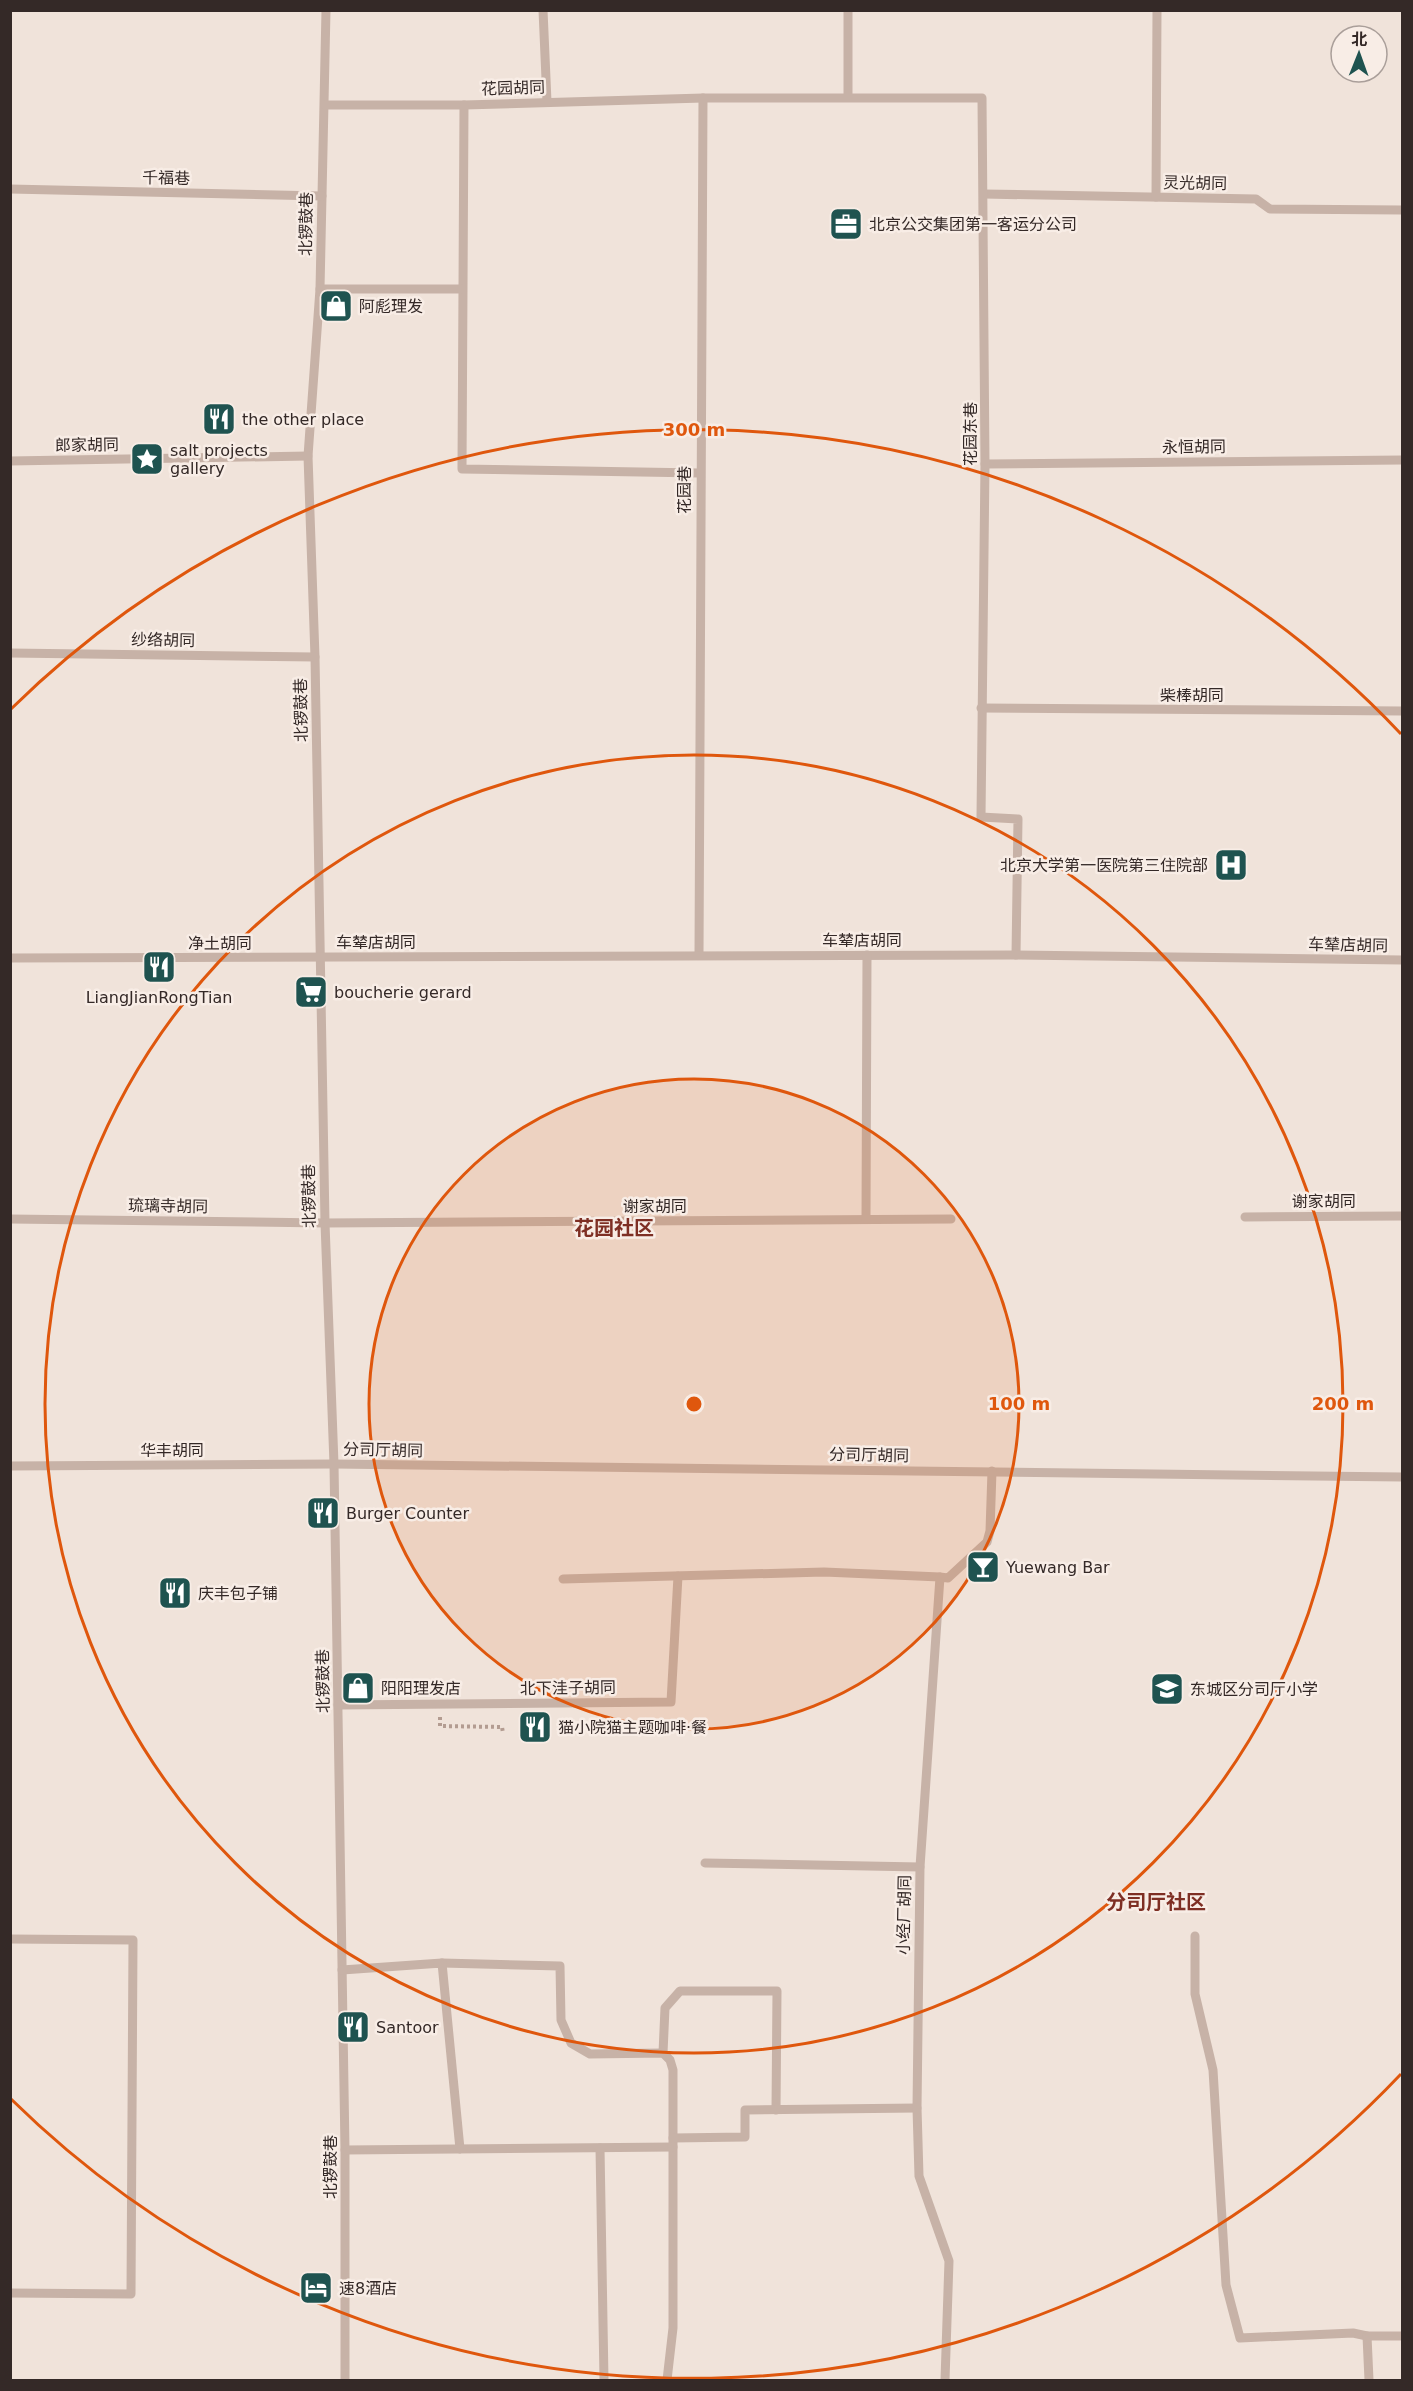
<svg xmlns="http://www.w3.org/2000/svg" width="1413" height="2391" font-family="'DejaVu Sans','Noto Sans SC',sans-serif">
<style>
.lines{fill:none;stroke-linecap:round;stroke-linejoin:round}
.path{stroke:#b39c91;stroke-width:4;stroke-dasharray:3 3;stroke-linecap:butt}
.service{stroke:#c7b2a7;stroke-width:9}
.ring{fill:none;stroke:#df570d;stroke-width:3}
.labels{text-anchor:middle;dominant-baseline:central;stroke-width:5;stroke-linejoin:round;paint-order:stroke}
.street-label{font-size:16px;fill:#342927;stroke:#f8ede6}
.poi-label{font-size:16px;fill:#342927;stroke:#f8ede6;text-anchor:start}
.quarter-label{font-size:20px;font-weight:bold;fill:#7e2f24;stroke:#f8ede6}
.centre{fill:#df570d;stroke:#f8ede6;stroke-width:3}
.ring-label{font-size:18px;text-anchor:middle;font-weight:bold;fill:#df570d;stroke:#f8ede6;stroke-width:5;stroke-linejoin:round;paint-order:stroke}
</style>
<rect width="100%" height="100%" fill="#f0e3da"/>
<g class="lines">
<path class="path" d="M440 1717V1726L502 1727 503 1733"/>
<g class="service">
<path d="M326 10 320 289 308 456 315 657 325 1223 334 1464 345 2150V2380"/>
<path d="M543 10 547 102"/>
<path d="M848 97V10"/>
<path d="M325 105H464L703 98"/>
<path d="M464 105 462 469 699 473"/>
<path d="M10 189 322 196"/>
<path d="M984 194 1256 199 1270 209 1402 210"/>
<path d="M1156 197 1157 10"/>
<path d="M320 289H461"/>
<path d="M10 461 308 456"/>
<path d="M985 464 1402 460"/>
<path d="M10 653 315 657"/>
<path d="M981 708 1402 711"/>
<path d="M699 955 703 98H982L985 464 981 817 1018 819 1016 955"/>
<path d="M10 958 1016 955 1402 960"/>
<path d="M1245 1217 1402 1216"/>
<path d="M10 1219 325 1223 951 1219"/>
<path d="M866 1219 867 955"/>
<path d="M10 1466 334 1464 1402 1477"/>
<path d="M563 1579 824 1572 940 1577"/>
<path d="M338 1705 671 1702 678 1576"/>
<path d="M705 1863 920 1867"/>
<path d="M1195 1936V1994L1213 2070 1226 2285 1240 2338 1353 2333 1367 2336"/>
<path d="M10 1939 133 1940 131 2294 10 2293"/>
<path d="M442 1963 560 1966 561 2020 571 2043 590 2054 663 2053 670 2060 673 2070V2328L667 2380"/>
<path d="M342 1970 442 1963 460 2149"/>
<path d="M663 2053 665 2008 680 1991H777L776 2110"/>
<path d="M673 2138 745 2137V2110L917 2108"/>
<path d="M600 2148 604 2380"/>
<path d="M345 2150 673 2147"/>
<path d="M945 2380 949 2261 919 2176 917 2108 920 1867 940 1577 948 1578 987 1542 990 1531 992 1471"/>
<path d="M1369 2380 1367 2336H1402"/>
</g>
</g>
<circle cx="694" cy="1404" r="325" fill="#df570d" fill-opacity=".12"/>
<g class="ring">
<circle cx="694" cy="1404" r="325"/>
<circle cx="694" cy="1404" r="649"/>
<path d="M1401 2074A974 974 0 0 1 11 2099M11 709A974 974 0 0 1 1401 734"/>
</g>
<defs>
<symbol id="office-square" viewBox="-11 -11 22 22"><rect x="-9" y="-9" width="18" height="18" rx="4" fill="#1f5350" stroke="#f8ede6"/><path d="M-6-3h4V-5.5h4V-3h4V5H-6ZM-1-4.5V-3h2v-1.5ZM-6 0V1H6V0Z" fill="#fff"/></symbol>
<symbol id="shop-square" viewBox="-11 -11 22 22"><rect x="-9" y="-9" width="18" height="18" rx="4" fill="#1f5350" stroke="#f8ede6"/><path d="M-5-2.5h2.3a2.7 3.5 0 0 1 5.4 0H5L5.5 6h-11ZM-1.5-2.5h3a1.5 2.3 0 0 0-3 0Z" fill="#fff"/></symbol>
<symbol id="restaurant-square" viewBox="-11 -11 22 22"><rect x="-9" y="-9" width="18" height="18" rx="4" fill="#1f5350" stroke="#f8ede6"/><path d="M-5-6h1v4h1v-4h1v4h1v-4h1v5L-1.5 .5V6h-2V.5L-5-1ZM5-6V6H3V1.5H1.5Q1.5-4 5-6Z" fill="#fff"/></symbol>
<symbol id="sight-square" viewBox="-11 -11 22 22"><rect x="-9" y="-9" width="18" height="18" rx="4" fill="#1f5350" stroke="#f8ede6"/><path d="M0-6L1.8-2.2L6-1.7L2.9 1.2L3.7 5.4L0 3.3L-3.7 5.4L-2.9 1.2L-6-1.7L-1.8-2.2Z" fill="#fff"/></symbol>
<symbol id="hospital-square" viewBox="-11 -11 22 22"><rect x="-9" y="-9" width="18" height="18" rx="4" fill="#1f5350" stroke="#f8ede6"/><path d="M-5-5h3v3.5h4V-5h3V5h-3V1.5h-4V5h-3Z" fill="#fff"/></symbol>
<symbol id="supermarket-square" viewBox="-11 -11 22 22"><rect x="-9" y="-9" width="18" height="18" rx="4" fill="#1f5350" stroke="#f8ede6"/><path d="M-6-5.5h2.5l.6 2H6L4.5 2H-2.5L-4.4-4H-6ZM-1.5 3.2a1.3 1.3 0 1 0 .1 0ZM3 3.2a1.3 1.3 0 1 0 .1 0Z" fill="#fff"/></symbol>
<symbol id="bar-square" viewBox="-11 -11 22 22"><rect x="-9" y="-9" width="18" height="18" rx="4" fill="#1f5350" stroke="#f8ede6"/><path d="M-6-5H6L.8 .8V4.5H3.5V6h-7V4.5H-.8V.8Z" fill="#fff"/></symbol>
<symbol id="school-square" viewBox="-11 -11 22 22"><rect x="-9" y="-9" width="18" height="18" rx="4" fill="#1f5350" stroke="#f8ede6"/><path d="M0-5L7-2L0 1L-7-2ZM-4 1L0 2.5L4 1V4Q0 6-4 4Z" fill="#fff"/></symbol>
<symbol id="hotel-square" viewBox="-11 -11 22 22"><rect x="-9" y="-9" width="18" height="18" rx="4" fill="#1f5350" stroke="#f8ede6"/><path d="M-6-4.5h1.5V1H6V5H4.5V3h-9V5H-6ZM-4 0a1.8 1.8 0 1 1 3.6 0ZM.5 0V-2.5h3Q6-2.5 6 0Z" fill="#fff"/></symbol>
</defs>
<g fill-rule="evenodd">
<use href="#office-square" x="827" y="205" width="38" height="38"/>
<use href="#shop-square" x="317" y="287" width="38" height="38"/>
<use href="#restaurant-square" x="200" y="400" width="38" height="38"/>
<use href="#sight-square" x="128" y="440" width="38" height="38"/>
<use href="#hospital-square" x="1212" y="846" width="38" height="38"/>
<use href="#restaurant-square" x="140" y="948" width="38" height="38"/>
<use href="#supermarket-square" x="292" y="973" width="38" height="38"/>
<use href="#restaurant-square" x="304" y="1494" width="38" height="38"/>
<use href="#bar-square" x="964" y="1548" width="38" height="38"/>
<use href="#restaurant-square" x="156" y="1574" width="38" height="38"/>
<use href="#shop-square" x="339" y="1669" width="38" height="38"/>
<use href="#school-square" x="1148" y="1670" width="38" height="38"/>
<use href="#restaurant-square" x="516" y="1708" width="38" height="38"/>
<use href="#restaurant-square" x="334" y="2008" width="38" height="38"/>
<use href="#hotel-square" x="297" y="2269" width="38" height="38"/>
</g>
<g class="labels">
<g class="street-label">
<text transform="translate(513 88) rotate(-2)">花园胡同</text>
<text transform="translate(166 178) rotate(1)">千福巷</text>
<text transform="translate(1195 183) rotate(1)">灵光胡同</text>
<text transform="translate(306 224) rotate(-89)">北锣鼓巷</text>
<text transform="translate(970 434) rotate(-90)">花园东巷</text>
<text transform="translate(87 445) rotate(-1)">郎家胡同</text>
<text transform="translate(1194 447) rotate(-1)">永恒胡同</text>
<text transform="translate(684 490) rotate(-90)">花园巷</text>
<text transform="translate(163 640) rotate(1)">纱络胡同</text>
<text x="1192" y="695">柴棒胡同</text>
<text transform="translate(301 710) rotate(-91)">北锣鼓巷</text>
<text x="862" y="940">车辇店胡同</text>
<text x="376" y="942">车辇店胡同</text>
<text x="220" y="943">净土胡同</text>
<text transform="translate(1348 945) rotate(1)">车辇店胡同</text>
<text transform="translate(309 1196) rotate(-91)">北锣鼓巷</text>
<text x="1324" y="1201">谢家胡同</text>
<text transform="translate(168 1206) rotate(1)">琉璃寺胡同</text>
<text x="655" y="1206">谢家胡同</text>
<text x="172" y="1450">华丰胡同</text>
<text transform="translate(383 1450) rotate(1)">分司厅胡同</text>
<text transform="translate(869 1455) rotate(1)">分司厅胡同</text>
<text transform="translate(323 1681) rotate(-91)">北锣鼓巷</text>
<text transform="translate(568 1688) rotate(-1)">北下洼子胡同</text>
<text transform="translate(904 1915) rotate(-89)">小经厂胡同</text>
<text transform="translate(330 2167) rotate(-90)">北锣鼓巷</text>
</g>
<g class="poi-label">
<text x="869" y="224">北京公交集团第一客运分公司</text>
<text x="359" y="306">阿彪理发</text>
<text x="242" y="419">the other place</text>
<text x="170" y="450">salt projects<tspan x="170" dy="18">gallery</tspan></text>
<text x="1208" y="865" text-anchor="end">北京大学第一医院第三住院部</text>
<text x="334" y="992">boucherie gerard</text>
<text x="159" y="997" text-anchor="middle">LiangJianRongTian</text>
<text x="346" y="1513">Burger Counter</text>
<text x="1006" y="1567">Yuewang Bar</text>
<text x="198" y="1593">庆丰包子铺</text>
<text x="381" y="1688">阳阳理发店</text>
<text x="1190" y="1689">东城区分司厅小学</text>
<text x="558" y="1727">猫小院猫主题咖啡·餐</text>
<text x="376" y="2027">Santoor</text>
<text x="339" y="2288">速8酒店</text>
</g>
<g class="quarter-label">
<text x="614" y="1228">花园社区</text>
<text x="1156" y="1902">分司厅社区</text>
</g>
</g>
<circle cx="694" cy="1404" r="9" class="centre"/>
<g class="ring-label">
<text x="694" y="436">300 m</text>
<text x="1019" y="1410">100 m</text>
<text x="1343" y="1410">200 m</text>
</g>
<rect width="1413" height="2391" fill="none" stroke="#342927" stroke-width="24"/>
<g transform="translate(1359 54) rotate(1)"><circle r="28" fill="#f8ede6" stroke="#aa9f9a" stroke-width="1.5"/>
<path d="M0-4.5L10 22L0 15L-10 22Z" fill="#1f5350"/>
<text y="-9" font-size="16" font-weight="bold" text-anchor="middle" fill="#342927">北</text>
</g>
</svg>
